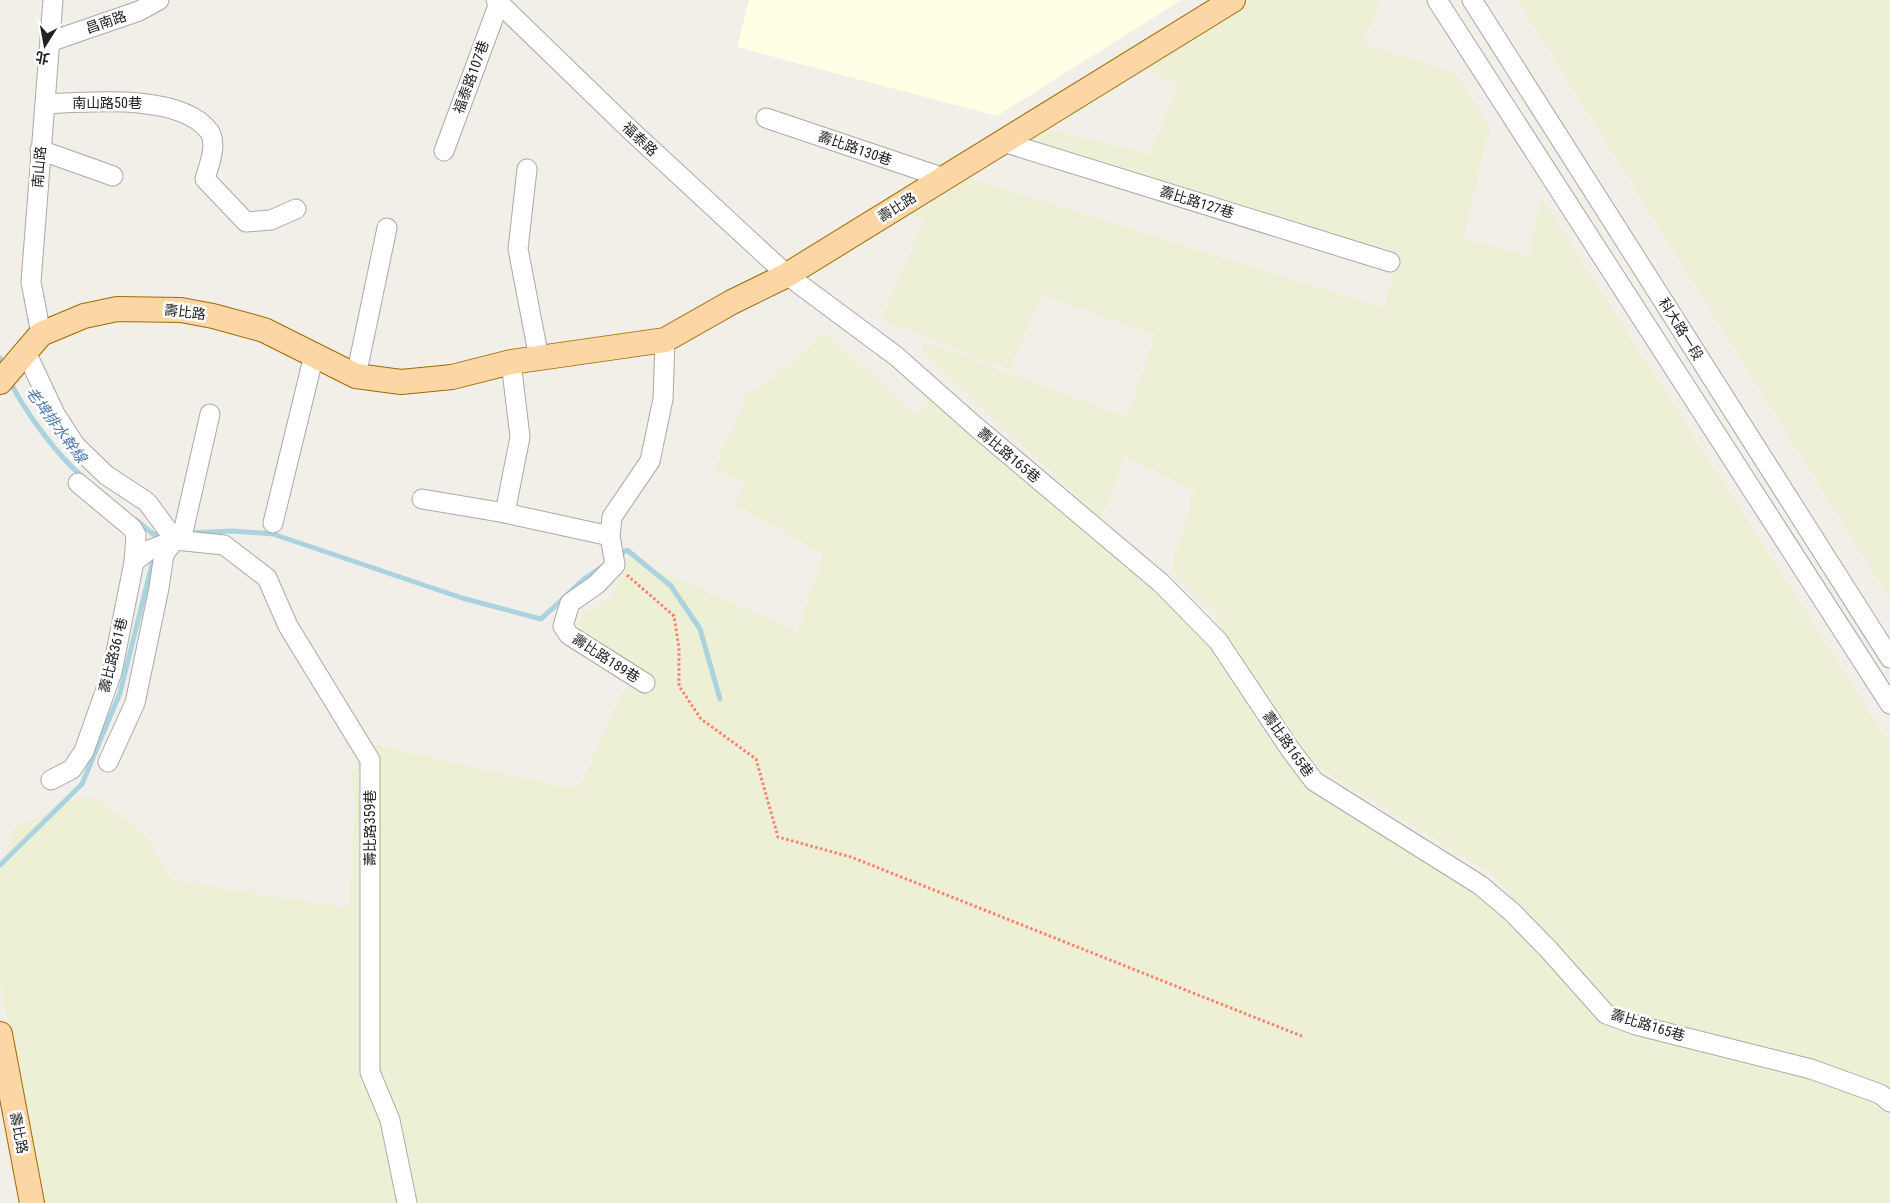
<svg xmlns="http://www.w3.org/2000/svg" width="1890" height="1203" font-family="'Roboto Condensed','Noto Sans TC',sans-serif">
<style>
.education{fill:#ffffe5}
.farmland{fill:#eef0d5}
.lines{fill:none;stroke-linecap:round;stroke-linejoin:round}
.stream{stroke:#aad3df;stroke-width:5}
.minor-casing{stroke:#a9a9a9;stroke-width:21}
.major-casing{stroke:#a06b00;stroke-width:26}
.path{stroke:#fa8072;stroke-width:3;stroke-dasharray:2.5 2.5;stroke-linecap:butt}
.minor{stroke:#fff;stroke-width:19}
.major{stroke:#fcd6a4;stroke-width:24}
.labels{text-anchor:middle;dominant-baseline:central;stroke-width:5;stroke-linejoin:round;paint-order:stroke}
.street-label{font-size:14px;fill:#222;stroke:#fff}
.water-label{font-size:15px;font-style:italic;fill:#4a7aab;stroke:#fff}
</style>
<rect width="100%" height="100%" fill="#f2efe9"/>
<path class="education" d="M749 0H1181L997 116 737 47Z"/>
<g class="farmland">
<path d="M1247 0H1381L1362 44 1454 72 1490 127 1464 238 1528 256 1541 197 1890 744V1098L1611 1009 1493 875 1316 766 1225 634 1215 614 1171 571 1194 490 1125 457 1101 518 921 351 924 342 1127 417 1155 335 1041 295 1010 370 881 319 925 219 902 212 916 202 931 205 941 185 959 175 1384 308 1399 253 1029 145 1044 128 1149 154 1179 86 1140 65Z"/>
<path d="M1518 0H1890V599Z"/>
<path d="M824 332 915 415 933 396 1099 538 1213 644 1297 768 1475 890 1519 929 1583 1002 1811 1078 1877 1104 1890 1118V1203H38L0 979V860L5 858 16 825 45 815 75 798H96L143 833 172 880 348 908 355 814 352 774 368 743 578 790 622 693 633 680 578 632 581 616 612 597 628 557 798 632 822 554 734 504 745 483 714 468 744 405 746 395 773 379Z"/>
</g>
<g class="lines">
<g class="stream">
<path d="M0 358 4 366"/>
<path d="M10 381C23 409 59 458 83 477"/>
<path d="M136 520 153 534"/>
<path d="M188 533 232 531 273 534 462 598 541 619 584 579 603 566"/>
<path d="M153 534H164"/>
<path d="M617 557 627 550 671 586 700 629 720 699"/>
<path d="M0 865 82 784 120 693 155 552"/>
</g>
<defs>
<g id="minor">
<path d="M496 0 626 126 787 275 896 356 975 426 1161 583 1218 641 1290 749 1314 781 1480 885 1512 912 1549 950 1606 1014 1636 1025 1811 1069 1880 1094 1890 1102"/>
<path d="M1437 0 1890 704"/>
<path d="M1472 0 1890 658"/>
<path d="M52 41 139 11 159 0"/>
<path d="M46 104C88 102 180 93 209 131 218 144 209 165 205 179L246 222 271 220 296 209"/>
<path d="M766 118 944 178"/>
<path d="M1003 142 1390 262"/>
<path d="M40 150 113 176"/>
<path d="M444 151 499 3"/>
<path d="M527 169 518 249 539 358"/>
<path d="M41 334 31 282 53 0"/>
<path d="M26 352 55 414 75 445 106 475 147 502 175 540 164 554 159 588 135 703 108 762"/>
<path d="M356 376 387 228"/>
<path d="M78 483 132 528 136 535 134 562"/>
<path d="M422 499 505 513 610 536"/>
<path d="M505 513 520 437 511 362"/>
<path d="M273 523 314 355"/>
<path d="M175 540 184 528 210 414"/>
<path d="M645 683 569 635 563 626 570 603 597 584 615 565 610 536 612 517 650 461 663 399 665 340"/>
<path d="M51 780 72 769 84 751 112 672 134 562 149 550 175 540 224 545 267 578 288 626 370 760V1072L390 1120 407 1203"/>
</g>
<g id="major">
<path d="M0 382 41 334 84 316 117 309 181 310 213 316 264 330 356 376 401 382 452 377 511 362 665 340 732 302 787 275 1233 0"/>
<path d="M0 1034 32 1203"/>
</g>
</defs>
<use href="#minor" class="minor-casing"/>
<use href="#major" class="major-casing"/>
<path class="path" d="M627 575 674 616 679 648V686L701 719 756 759 778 837 851 857 1304 1037"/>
<use href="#minor" class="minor"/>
<use href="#major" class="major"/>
</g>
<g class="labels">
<g class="street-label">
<text transform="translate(106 22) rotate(-19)">昌南路</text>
<text transform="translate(471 77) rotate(-70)">福泰路107巷</text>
<text x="107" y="103">南山路50巷</text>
<text transform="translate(640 139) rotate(43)">福泰路</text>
<text transform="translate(855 148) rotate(19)">壽比路130巷</text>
<text transform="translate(39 167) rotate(-85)">南山路</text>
<text transform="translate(1197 202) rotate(17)">壽比路127巷</text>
<text transform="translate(897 207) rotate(-32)">壽比路</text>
<text transform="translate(185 312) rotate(7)">壽比路</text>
<text transform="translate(1681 329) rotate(58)">科大路一段</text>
<text transform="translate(1009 455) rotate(40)">壽比路165巷</text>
<text transform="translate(113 655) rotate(-76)">壽比路361巷</text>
<text transform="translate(606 658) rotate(33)">壽比路189巷</text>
<text transform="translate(1288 744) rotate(55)">壽比路165巷</text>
<text transform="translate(370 828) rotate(-90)">壽比路359巷</text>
<text transform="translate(1648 1025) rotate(17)">壽比路165巷</text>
<text transform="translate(19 1133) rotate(79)">壽比路</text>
</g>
<g class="water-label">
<text transform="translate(56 425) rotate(53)">老埤排水幹線</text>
</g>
</g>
<g transform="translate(45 45) rotate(191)" stroke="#ffffff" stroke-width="4" paint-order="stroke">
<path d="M0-4L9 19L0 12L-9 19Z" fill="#222222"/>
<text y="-8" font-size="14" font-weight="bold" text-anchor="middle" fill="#222222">北</text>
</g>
</svg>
